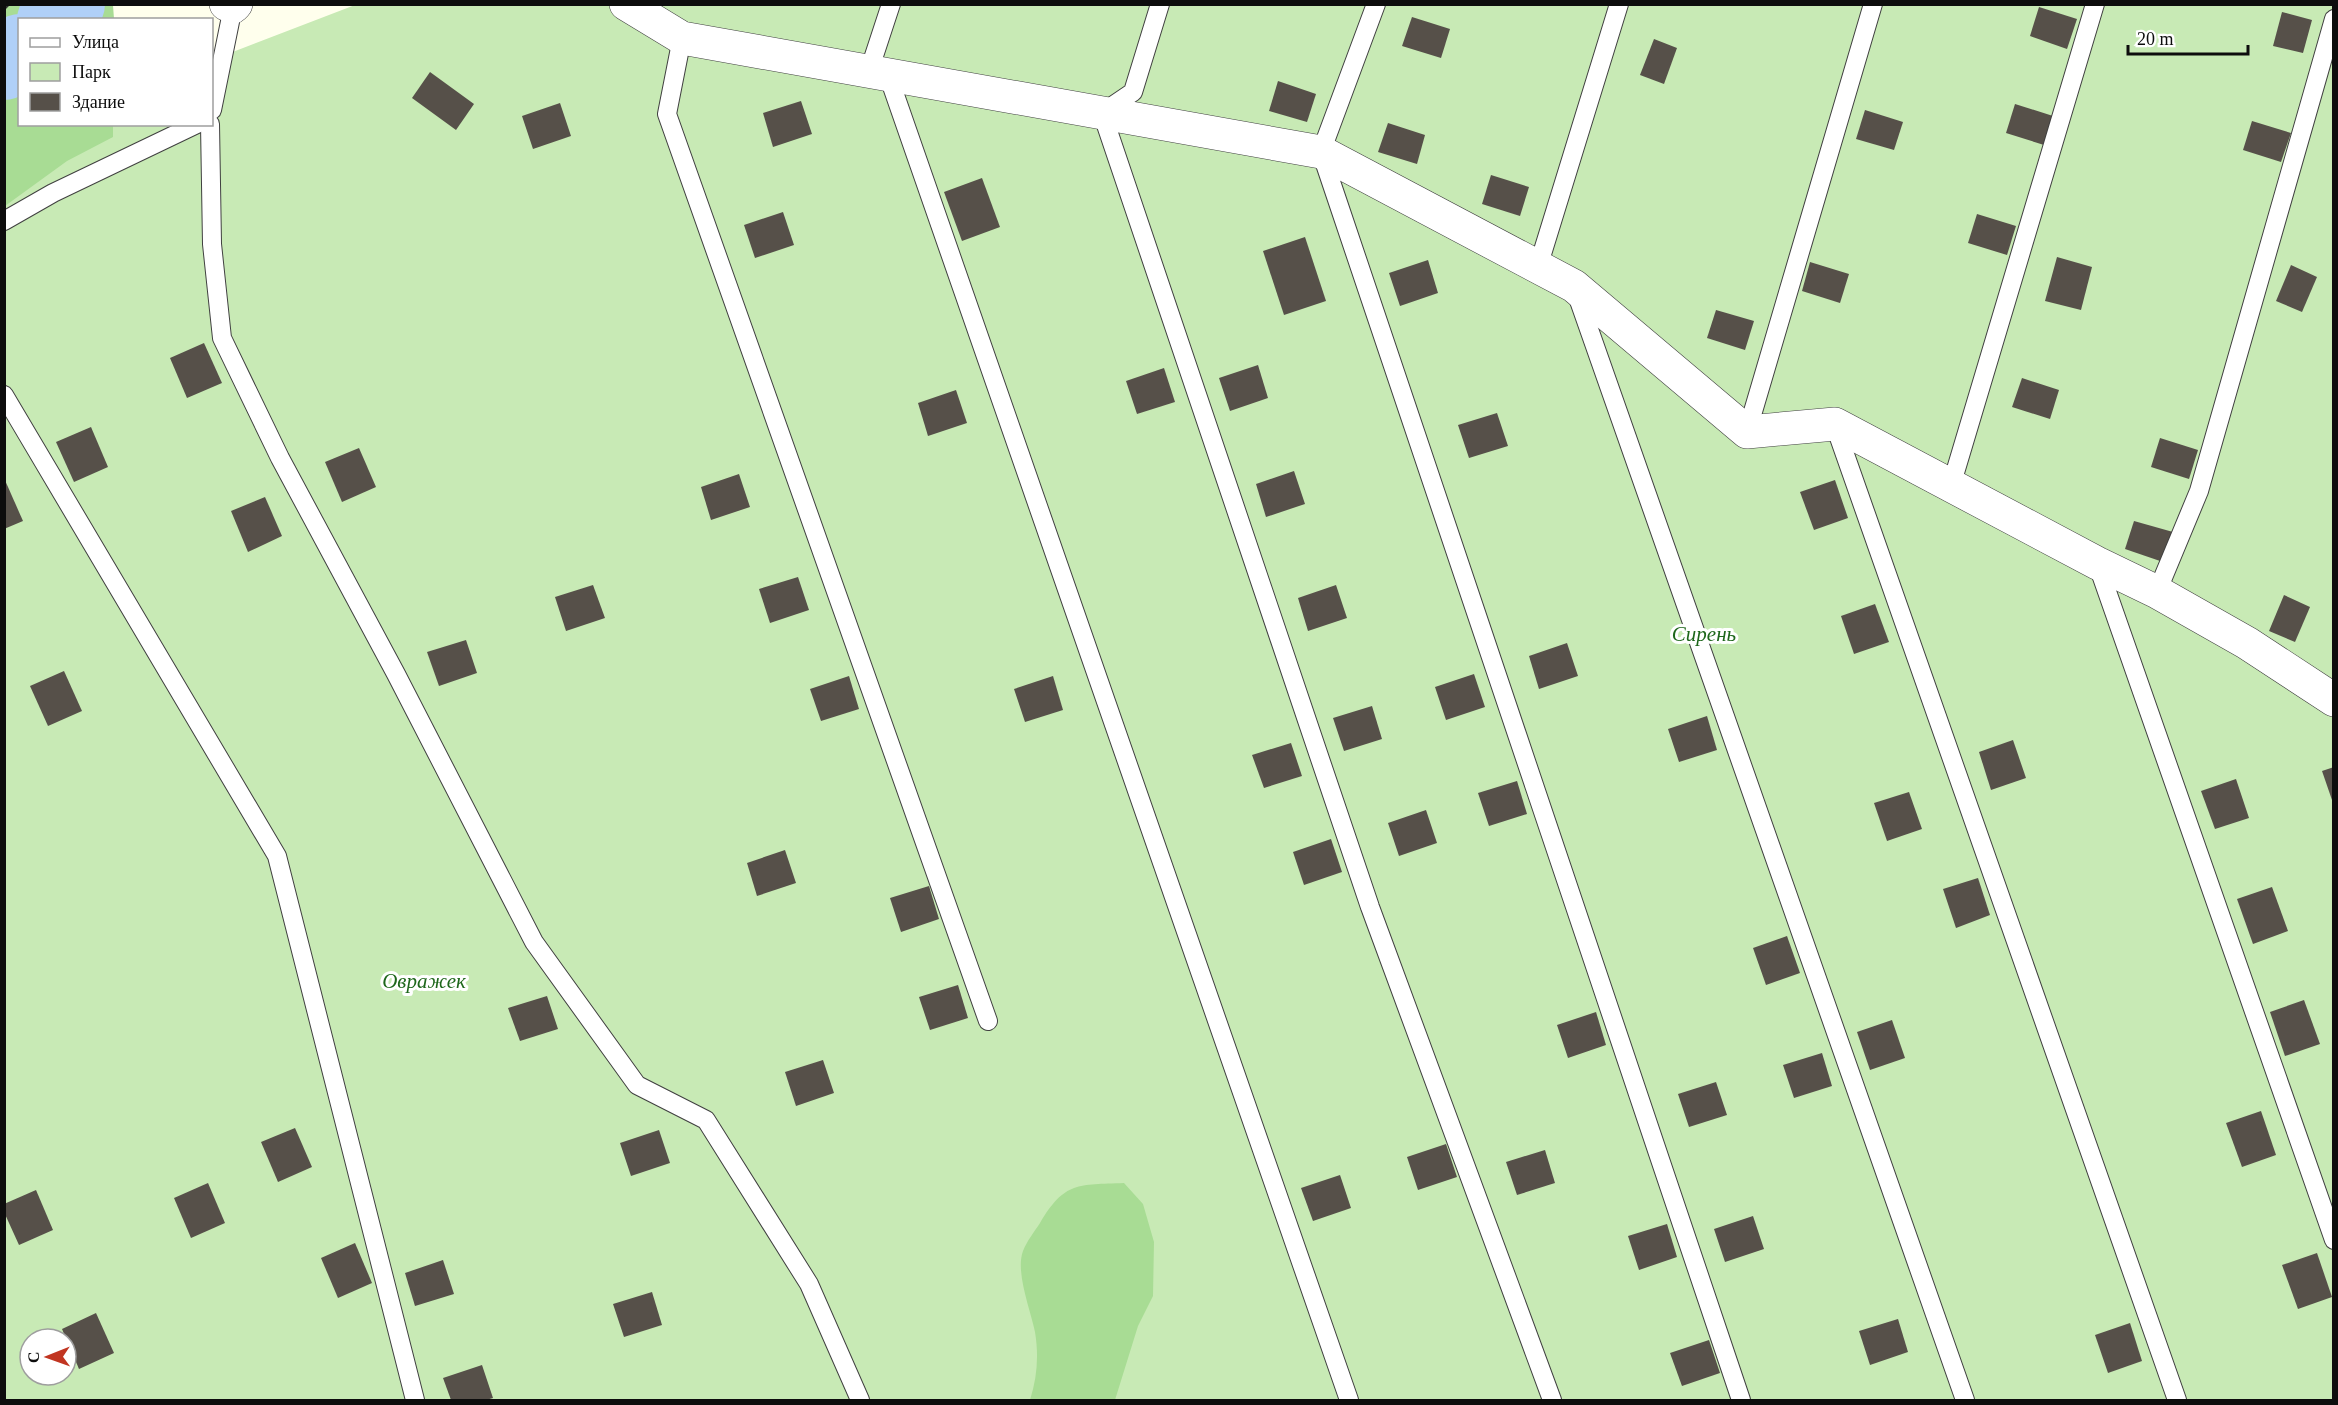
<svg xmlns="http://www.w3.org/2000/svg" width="2338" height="1405" font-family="'Times New Roman',serif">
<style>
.green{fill:#c8eab5;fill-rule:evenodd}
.forest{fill:#a8dc94}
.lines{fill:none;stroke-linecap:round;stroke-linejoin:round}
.river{stroke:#b0d0f8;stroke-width:72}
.building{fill:#565049}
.lane-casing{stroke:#404040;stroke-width:20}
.street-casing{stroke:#404040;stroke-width:34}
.path{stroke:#2f2f2f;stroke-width:4;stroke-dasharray:6 3;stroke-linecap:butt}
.lane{stroke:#fff;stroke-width:18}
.street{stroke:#fff;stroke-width:33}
.labels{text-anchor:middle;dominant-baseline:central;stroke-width:6;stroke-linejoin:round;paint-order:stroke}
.park-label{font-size:21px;font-style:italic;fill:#1e671b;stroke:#fff}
</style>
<rect width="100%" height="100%" fill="#ffffed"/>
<path class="green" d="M355 5H2333V1400H5L4 165 71 125 212 124V60ZM30 1339H66V1375H30Z"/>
<g class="forest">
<path d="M9 4 113 5 114 19 20 20V124L113 125V137L67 161 5 206 4 9Z"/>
<path d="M1124 1183 1143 1204 1154 1242 1153 1296 1138 1326 1115 1400H1030C1037 1378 1039 1356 1035 1332 1031 1311 1015 1272 1023 1251 1027 1241 1034 1232 1040 1223 1065 1181 1078 1185 1124 1183Z"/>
</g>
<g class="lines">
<g class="river">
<path d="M53 20 69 4"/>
<path d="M4 64 20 50"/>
</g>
</g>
<g class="building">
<path d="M2039 7 2077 19 2067 49 2030 36Z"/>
<path d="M2282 12 2312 20 2303 53 2273 46Z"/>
<path d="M1412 17 1450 29 1441 58 1402 46Z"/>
<path d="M1654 39 1677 48 1664 84 1640 75Z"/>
<path d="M430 72 474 104 456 130 412 98Z"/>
<path d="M1278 81 1316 94 1307 122 1269 111Z"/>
<path d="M801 101 812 134 773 147 763 113Z"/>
<path d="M560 103 571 136 533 149 522 116Z"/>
<path d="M2015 104 2053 116 2044 145 2006 133Z"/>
<path d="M1865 110 1903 122 1894 150 1856 139Z"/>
<path d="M2252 121 2291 133 2281 162 2243 150Z"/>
<path d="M1388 123 1425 135 1417 164 1378 152Z"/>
<path d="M1491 175 1529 187 1520 216 1482 204Z"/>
<path d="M982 178 1000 227 962 241 944 192Z"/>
<path d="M783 212 794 245 755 258 744 225Z"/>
<path d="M1977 214 2016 226 2007 255 1968 243Z"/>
<path d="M1305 237 1326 301 1284 315 1263 251Z"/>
<path d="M2057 257 2092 267 2081 310 2045 301Z"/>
<path d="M1428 260 1438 293 1400 306 1389 273Z"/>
<path d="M1810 262 1849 274 1840 303 1802 291Z"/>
<path d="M2291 265 2317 277 2302 312 2276 301Z"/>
<path d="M1716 310 1754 321 1745 350 1707 338Z"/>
<path d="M204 343 222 383 187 398 170 358Z"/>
<path d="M1258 365 1268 398 1230 411 1219 378Z"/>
<path d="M1164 368 1175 402 1137 414 1126 381Z"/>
<path d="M2022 378 2059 390 2050 419 2012 407Z"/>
<path d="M956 390 967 423 928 436 918 403Z"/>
<path d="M1497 413 1508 446 1469 458 1458 425Z"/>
<path d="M91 427 108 467 74 482 56 442Z"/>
<path d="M2160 438 2198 450 2189 479 2151 467Z"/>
<path d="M359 448 376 487 342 502 325 462Z"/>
<path d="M1294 471 1305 504 1266 517 1256 484Z"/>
<path d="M739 474 750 507 711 520 701 487Z"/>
<path d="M4 478 23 521 4 529Z"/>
<path d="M1835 480 1848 518 1814 530 1800 492Z"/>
<path d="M265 497 282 536 248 552 231 511Z"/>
<path d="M2134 521 2173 532 2163 562 2125 549Z"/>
<path d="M798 577 809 610 770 623 759 589Z"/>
<path d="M593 585 605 618 566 631 555 597Z"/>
<path d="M1336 585 1347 618 1308 631 1298 598Z"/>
<path d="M2284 595 2310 607 2295 642 2269 631Z"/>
<path d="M1875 604 1889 642 1854 654 1841 616Z"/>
<path d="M466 640 477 673 439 686 427 652Z"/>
<path d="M1567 643 1578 676 1539 689 1529 656Z"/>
<path d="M64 671 82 711 48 726 30 686Z"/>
<path d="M1474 674 1485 707 1446 720 1435 687Z"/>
<path d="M849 676 859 709 821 721 810 689Z"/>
<path d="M1053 676 1063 710 1025 722 1014 689Z"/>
<path d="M1372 706 1382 739 1344 751 1333 718Z"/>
<path d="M1707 716 1717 750 1679 762 1668 729Z"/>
<path d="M2013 740 2026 778 1991 790 1979 752Z"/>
<path d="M1291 743 1302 776 1264 788 1252 755Z"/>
<path d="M2334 767V803H2333L2322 771Z"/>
<path d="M2236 779 2249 818 2215 829 2201 791Z"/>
<path d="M1517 781 1527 814 1489 826 1478 793Z"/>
<path d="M1909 792 1922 829 1887 841 1874 803Z"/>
<path d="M1426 810 1437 843 1399 856 1388 823Z"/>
<path d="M1331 839 1342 872 1304 885 1293 852Z"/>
<path d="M785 850 796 883 757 896 747 863Z"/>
<path d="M1978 878 1990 915 1956 928 1943 889Z"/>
<path d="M929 886 939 919 901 932 890 898Z"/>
<path d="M2272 887 2288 931 2253 944 2237 899Z"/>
<path d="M1787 936 1800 973 1766 985 1753 948Z"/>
<path d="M958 985 968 1018 930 1030 919 997Z"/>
<path d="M547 996 558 1029 520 1041 508 1008Z"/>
<path d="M2304 1000 2320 1044 2285 1056 2270 1012Z"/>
<path d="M1596 1012 1606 1045 1568 1058 1557 1025Z"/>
<path d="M1892 1020 1905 1058 1870 1070 1857 1032Z"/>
<path d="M1822 1053 1832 1086 1794 1098 1783 1065Z"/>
<path d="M823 1060 834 1093 796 1106 785 1072Z"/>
<path d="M1716 1082 1727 1115 1689 1127 1678 1094Z"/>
<path d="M2261 1111 2276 1155 2242 1167 2226 1123Z"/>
<path d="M295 1128 312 1167 278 1182 261 1142Z"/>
<path d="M659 1130 670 1163 631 1176 620 1143Z"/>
<path d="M1446 1144 1457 1177 1418 1190 1407 1157Z"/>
<path d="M1545 1150 1555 1183 1517 1195 1506 1162Z"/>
<path d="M1340 1175 1351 1208 1313 1221 1301 1188Z"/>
<path d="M208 1183 225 1223 191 1238 174 1198Z"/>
<path d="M36 1190 53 1230 19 1245 4 1212V1204Z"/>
<path d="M1753 1216 1764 1249 1725 1262 1714 1229Z"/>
<path d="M1667 1224 1677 1257 1639 1270 1628 1236Z"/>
<path d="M355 1243 372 1283 338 1298 321 1258Z"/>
<path d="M2317 1253 2332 1297 2298 1309 2282 1265Z"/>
<path d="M443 1260 454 1294 415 1306 405 1273Z"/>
<path d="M652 1292 662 1325 624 1337 613 1304Z"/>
<path d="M96 1313 114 1353 79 1369 62 1329Z"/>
<path d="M1898 1319 1908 1352 1870 1365 1859 1331Z"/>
<path d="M2130 1323 2142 1361 2108 1373 2095 1335Z"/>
<path d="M1709 1340 1720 1373 1682 1386 1670 1353Z"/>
<path d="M482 1365 493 1398 486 1400H451L443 1378Z"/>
</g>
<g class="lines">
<defs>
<g id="lane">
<path d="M1160 4 1133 92 1102 113 1370 907 1552 1400"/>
<path d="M1376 4 1321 152 1741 1400"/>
<path d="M682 38 667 114 988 1021"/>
<path d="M869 71 891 4"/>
<path d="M888 75 1349 1400"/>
<path d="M212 110 233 7"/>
<path d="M210 124 212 244 222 338 280 458 396 674 534 942 637 1085 706 1120 809 1284 860 1400"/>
<path d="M4 221 53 193 197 124"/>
<path d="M1538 267 1619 4"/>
<path d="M1577 295 1965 1400"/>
<path d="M4 395 277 856 415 1400"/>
<path d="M1835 426 2177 1400"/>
<path d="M1747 432 1873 4"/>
<path d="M1951 486 2095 4"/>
<path d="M2097 563 2334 1240"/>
<path d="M2157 592 2199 491 2334 19"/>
</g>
<g id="street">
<path d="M226 4 233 7 236 4"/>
<path d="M626 4 682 38 1321 152 1574 286 1747 432 1835 424 2097 563 2157 592 2247 643 2334 700"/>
</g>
</defs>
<use href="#lane" class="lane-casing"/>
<use href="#street" class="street-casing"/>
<path class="path" d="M4 8 8 4"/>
<use href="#lane" class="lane"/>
<use href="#street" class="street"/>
</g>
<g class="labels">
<g class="park-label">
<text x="1704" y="634">Сирень</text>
<text x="424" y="981">Овражек</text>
</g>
</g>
<rect width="2338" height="1405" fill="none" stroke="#0d0d0d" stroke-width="12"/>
<rect x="18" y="18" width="195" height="108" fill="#ffffff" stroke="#9e9e9e" stroke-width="1.5"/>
<rect x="30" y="38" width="30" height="9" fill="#ffffff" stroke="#9e9e9e" stroke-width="1.5"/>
<text x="72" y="48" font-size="18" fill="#0d0d0d">Улица</text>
<rect x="30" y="63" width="30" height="18" fill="#c8eab5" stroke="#9e9e9e" stroke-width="1.5"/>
<text x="72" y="78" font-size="18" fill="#0d0d0d">Парк</text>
<rect x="30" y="93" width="30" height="18" fill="#565049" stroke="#9e9e9e" stroke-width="1.5"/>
<text x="72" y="108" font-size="18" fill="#0d0d0d">Здание</text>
<g transform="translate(48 1357) rotate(269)"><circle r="28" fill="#ffffff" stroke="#9e9e9e" stroke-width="1.5"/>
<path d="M0-4.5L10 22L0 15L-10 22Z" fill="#c13521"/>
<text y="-9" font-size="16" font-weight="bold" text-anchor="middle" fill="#0d0d0d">С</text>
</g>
<path d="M2128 45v9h120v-9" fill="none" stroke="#0d0d0d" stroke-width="3"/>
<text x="2137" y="45" font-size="18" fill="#0d0d0d" stroke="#ffffff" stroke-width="4.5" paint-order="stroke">20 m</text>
</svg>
